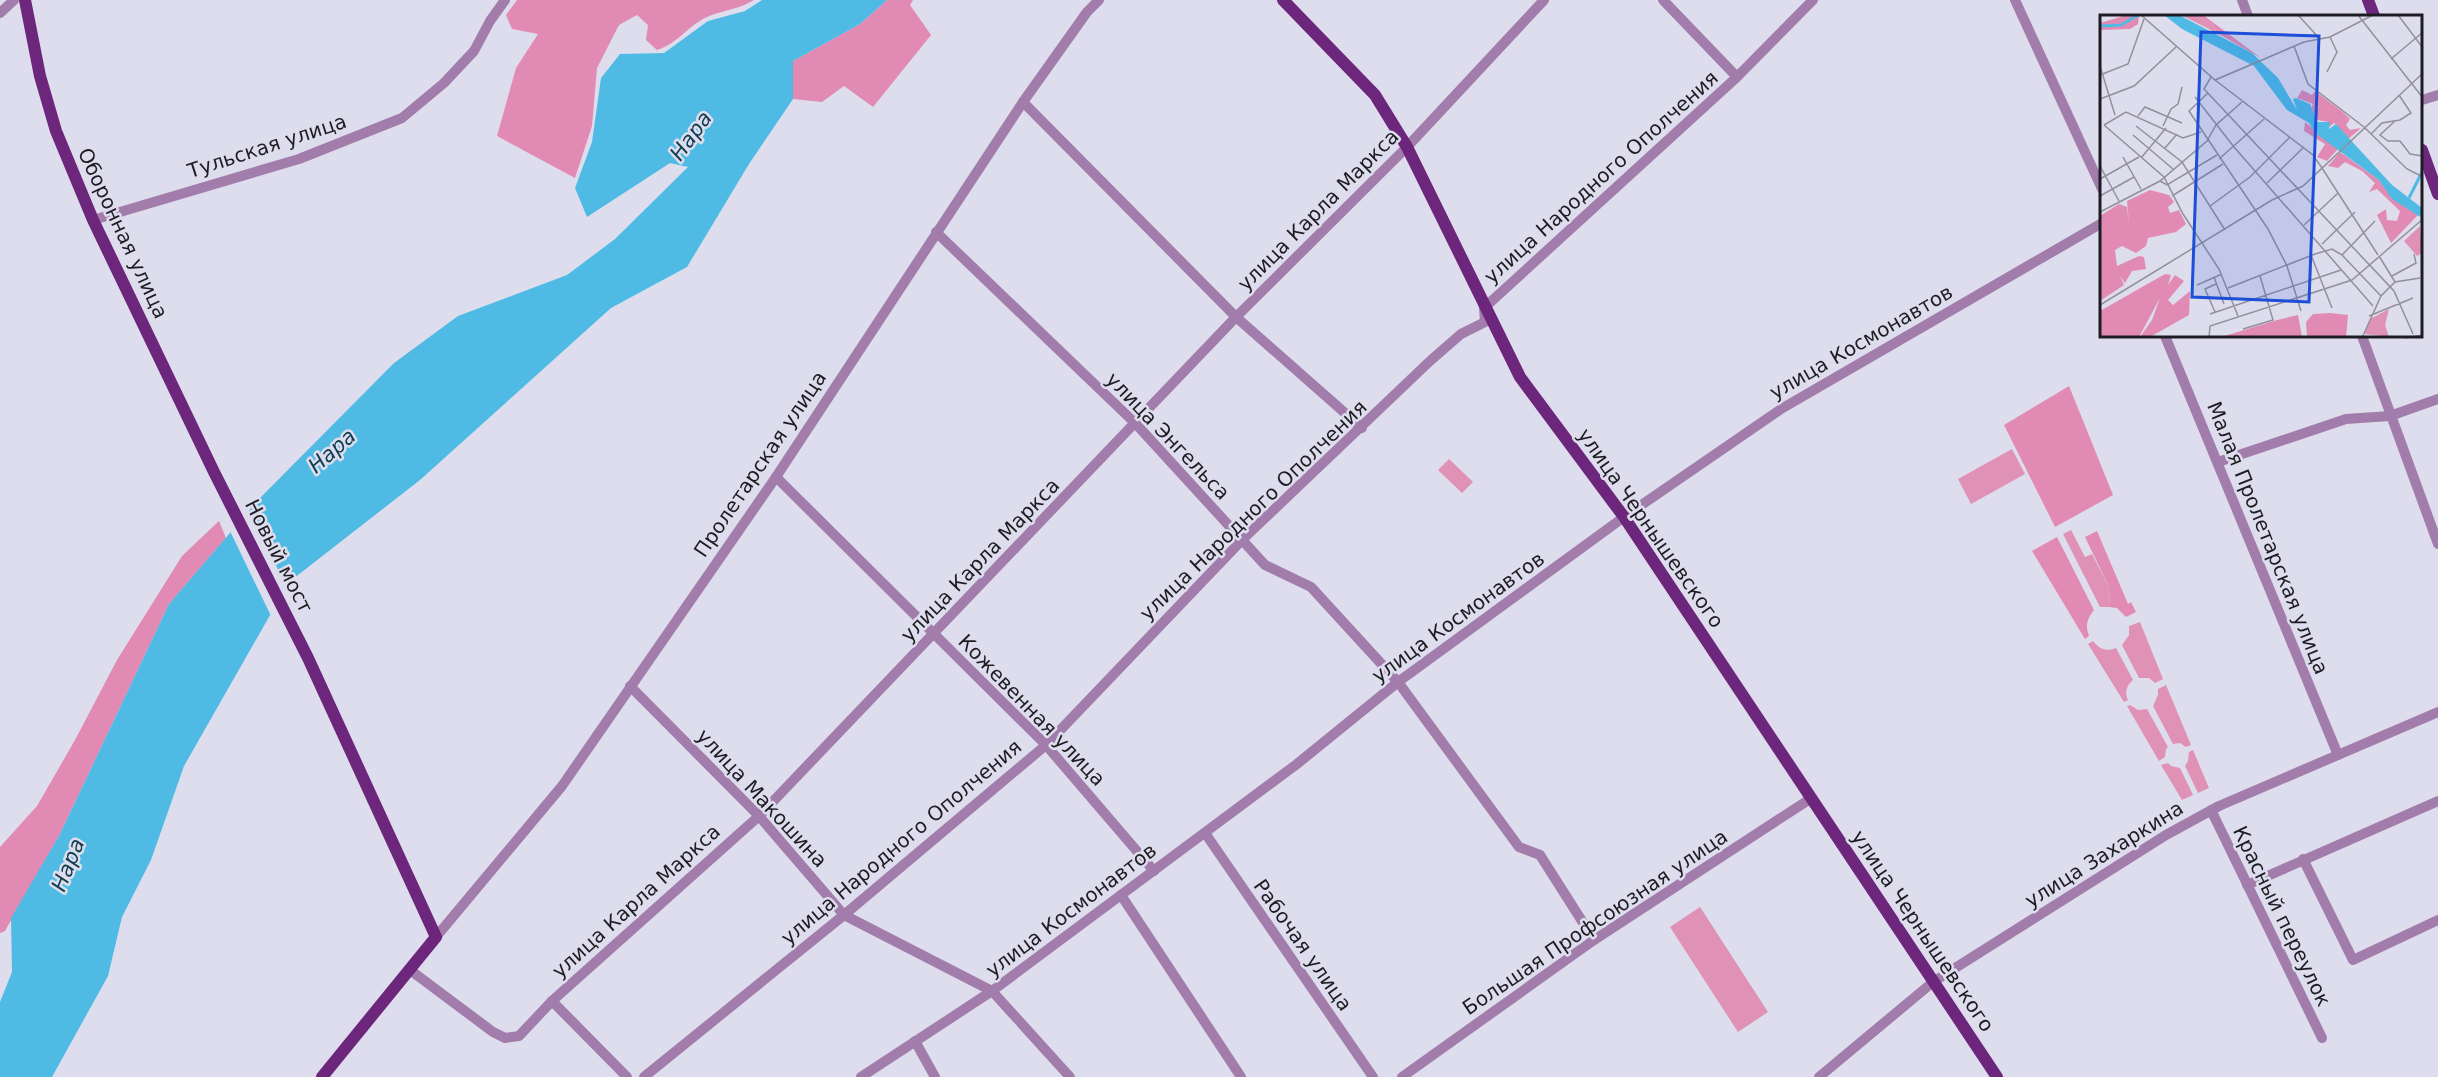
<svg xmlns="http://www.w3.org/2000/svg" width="2438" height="1077" font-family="'DejaVu Sans',sans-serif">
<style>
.green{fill:#e091b6}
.forest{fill:#e18bb4}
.water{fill:#4fbbe5}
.pier{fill:#dedded}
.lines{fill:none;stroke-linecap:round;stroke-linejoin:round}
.minor{stroke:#a27dab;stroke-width:10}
.major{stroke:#6c267b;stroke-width:12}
.labels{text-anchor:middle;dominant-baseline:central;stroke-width:5;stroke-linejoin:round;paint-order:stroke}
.street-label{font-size:20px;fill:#1d1c22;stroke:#dedded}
.water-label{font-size:21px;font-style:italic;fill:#0f3e50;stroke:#dedded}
.inset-river{fill:none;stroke:#4fbbe5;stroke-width:3}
.inset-road{fill:none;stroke:#91909c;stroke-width:1.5}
.view{fill:#1d4ed8;fill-opacity:0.15;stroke:#1d4ed8;stroke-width:3}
.inset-edge{fill:none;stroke:#1d1c22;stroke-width:3}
</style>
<rect width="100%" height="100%" fill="#dedded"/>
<g class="green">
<path d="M2012 449 2025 474 1971 504 1958 479Z"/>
<path d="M1449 459 1473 482 1462 493 1438 470Z"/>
<path d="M2071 530 2085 557 2092 554 2110 589 2109 607H2100L2063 534Z"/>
<path d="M2140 622 2163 679 2155 683 2149 678H2139L2122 645 2129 635V626Z"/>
<path d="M2093 641C2099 649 2107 652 2116 648L2133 680C2127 685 2124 692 2128 700L2124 702 2088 644Z"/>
<path d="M2166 685 2191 745 2186 747 2180 743 2173 744 2153 706 2158 695V689Z"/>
<path d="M2130 705 2138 710 2147 709 2168 747 2166 749 2165 757 2159 761 2127 706Z"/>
<path d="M2193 750 2209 788 2198 793 2185 766 2188 761 2189 752Z"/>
<path d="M2168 763 2171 766 2180 768 2193 795 2182 800 2161 765Z"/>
<path d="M1700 907 1768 1012 1738 1032 1670 927Z"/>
</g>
<g class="forest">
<path d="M517 0H754C738 10 721 10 705 18 687 27 677 44 657 50L646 40 648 25 637 15 619 25 597 68 592 126 575 178 497 136 516 68 538 34 512 29 506 15Z"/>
<path d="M887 0H913L910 5 931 35 873 107 844 86 822 102 793 99V61L860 24Z"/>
<path d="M2069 386 2113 495 2055 527 2004 425Z"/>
<path d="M219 521 226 538 169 604 60 834 5 931 0 933V847L37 806 75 740 117 660 182 556Z"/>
<path d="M2097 531 2128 604 2131 602 2136 612 2126 617 2117 608 2109 607 2110 589 2085 537Z"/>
<path d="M2057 537 2094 610C2087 619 2085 625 2089 636L2085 639 2032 551Z"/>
</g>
<path class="water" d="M762 0H887L860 24 793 61V99L749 164 687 267 611 308 420 480 289 582 184 766 151 860 122 917 108 976 52 1077H0V1002L12 972 11 918 60 834 169 604 260 498 394 363 458 316 567 275 615 239 688 167 670 163 587 217 575 188 592 142 601 78 620 54 664 53 708 21 745 11Z"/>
<path class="pier" d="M248 508 288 590 272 618 229 529Z"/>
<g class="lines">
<g class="minor">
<path d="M1663 0 1737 77"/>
<path d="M2015 0 2102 189"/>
<path d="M2242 0 2248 16"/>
<path d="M0 13 14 0"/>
<path d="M2422 100 2438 95"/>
<path d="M1023 102 1236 317 1362 428"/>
<path d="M93 220 299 159 402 118 444 83 474 51 490 21 505 0"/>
<path d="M936 232 1136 424 1265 565 1311 587 1398 682 1519 847 1540 855 1594 940"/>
<path d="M2165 336 2338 755"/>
<path d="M2362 336 2438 544"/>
<path d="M2218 462 2346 419 2390 416 2438 399"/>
<path d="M776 477 1046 745 1154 871"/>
<path d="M630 686 759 816 844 915 992 991 1070 1077"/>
<path d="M2211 810 2322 1038"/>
<path d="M1205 833 1373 1077"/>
<path d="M2303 859 2353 960 2438 920"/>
<path d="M2247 885 2438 801"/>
<path d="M1121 895 1241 1077"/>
<path d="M436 937 562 786 776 477 1023 102 1087 12 1099 0"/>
<path d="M410 970 493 1032 505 1038 519 1036 552 1001 759 816 1236 317 1407 147 1544 0"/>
<path d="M552 1001 627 1077"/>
<path d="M915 1041 935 1077"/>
<path d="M644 1077 844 915 1046 745 1242 540 1430 361 1461 334 1485 322 1484 308 1737 77 1813 0"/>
<path d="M861 1077 992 991 1297 764 1398 682 1624 517 1781 409 2102 223"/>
<path d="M1402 1077 1594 940 1810 799"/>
<path d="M1819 1077 1933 982 2166 835 2219 806 2438 712"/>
</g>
<g class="major">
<path d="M25 0 40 76 56 131 93 220 214 472 308 658 436 937 322 1077"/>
<path d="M1283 0 1375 95 1407 147 1520 377 1624 517 1997 1077"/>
<path d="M2368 0 2374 16"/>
<path d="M2422 150 2438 194"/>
</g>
</g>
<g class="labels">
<g class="street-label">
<text transform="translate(267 146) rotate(-18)">Тульская улица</text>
<text transform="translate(1601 177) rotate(-42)">улица Народного Ополчения</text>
<text transform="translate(1318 210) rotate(-45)">улица Карла Маркса</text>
<text transform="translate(123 233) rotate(65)">Оборонная улица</text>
<text transform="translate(1861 342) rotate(-30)">улица Космонавтов</text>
<text transform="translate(1168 436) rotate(46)">улица Энгельса</text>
<text transform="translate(760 464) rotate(-56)">Пролетарская улица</text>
<text transform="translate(1253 510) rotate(-44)">улица Народного Ополчения</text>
<text transform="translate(1651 528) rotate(55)">улица Чернышевского</text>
<text transform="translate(2268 538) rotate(68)">Малая Пролетарская улица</text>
<text transform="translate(279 556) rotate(63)">Новый мост</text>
<text transform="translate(980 560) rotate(-46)">улица Карла Маркса</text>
<text transform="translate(1458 617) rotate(-36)">улица Космонавтов</text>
<text transform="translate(1032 710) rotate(46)">Кожевенная улица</text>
<text transform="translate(762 798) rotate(47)">улица Макошина</text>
<text transform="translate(901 842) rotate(-40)">улица Народного Ополчения</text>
<text transform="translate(2104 854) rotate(-32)">улица Захаркина</text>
<text transform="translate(636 901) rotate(-42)">улица Карла Маркса</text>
<text transform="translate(1071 910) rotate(-37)">улица Космонавтов</text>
<text transform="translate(2282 916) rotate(64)">Красный переулок</text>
<text transform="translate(1595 922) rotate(-34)">Большая Профсоюзная улица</text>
<text transform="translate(1923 931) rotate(56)">улица Чернышевского</text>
<text transform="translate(1303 945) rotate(55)">Рабочая улица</text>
</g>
<g class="water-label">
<text transform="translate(691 136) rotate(-54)">Нара</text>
<text transform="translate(332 451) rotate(-41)">Нара</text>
<text transform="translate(68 865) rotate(-68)">Нара</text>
</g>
</g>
<g transform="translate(2100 15)">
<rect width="322" height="322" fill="#dedded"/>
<path d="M81 0H97L113 10 117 18ZM320 211 322 238 317 241 304 226ZM289 294 285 310 289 322 265 319 270 304Z" fill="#e091b6"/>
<path d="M27 0H39L38 9 30 14 0 15V8ZM97 0H103L161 43 117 18 113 10ZM202 75 212 80 215 76 244 98 250 104 246 110 250 115 261 113 246 126 237 110 234 108 228 113 229 107 217 105 211 93 213 89 197 83ZM205 107 238 134 227 146 217 142 225 129 204 116ZM240 137 279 165 292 183 318 200 291 228 277 200 286 194 287 205 297 206 300 196 277 174 269 177 275 168 262 156 245 147 238 153 228 151ZM50 175 69 180 74 187 68 192 70 198 79 195 86 209 76 217 48 223 46 231 36 238 22 231 15 235 17 251 39 241 44 242 46 254 32 256 25 268 20 261 24 270 0 286V201L19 189 27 192 29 209 27 186ZM65 259 71 260 68 270 75 260 84 266 68 285 73 290 90 276 89 300 50 322H40L52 305 60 283 39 322H0V296ZM230 298 248 300 246 322H207L206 307 213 299ZM198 300 202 322 118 323 177 305Z" fill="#e18bb4"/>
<path d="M64 0H79L152 38 178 63 197 95 193 84 196 83 210 89 217 107H230L229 114 236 109 292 170 322 193V203L292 184 279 165 215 118 209 108 187 95 154 51 82 14Z" fill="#4fbbe5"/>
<path class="inset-river" d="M0 11 21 10 38 0M309 183 323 155"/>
<path class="inset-road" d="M41 0 115 65 204 27 230 22 273 0M198 0 219 23M258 0 323 83M298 0 323 33M194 31 208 69 264 112 307 154 323 162M291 44 323 17M0 51 15 100M227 57 237 37 230 22M0 60 28 49 44 4M111 62 104 74 294 276 313 319M115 65 213 140 222 153M108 78 89 96 168 214 187 251 201 296M95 82 134 132 273 291M0 84 34 71 76 32M38 101 45 92 82 108M295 106 280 120 288 126H300L310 139 323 141M4 110 64 162 83 199 119 254 138 301M4 110 26 97 83 123 101 117M36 111 82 147 125 215M63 111 71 94 78 89 82 72M271 119 282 108 300 105 311 98 299 80M33 120 73 154M65 133 77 119M23 142 41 174M41 143 66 113M119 144 164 104M0 151 19 186M222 153 278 240M0 164 39 142M60 166 67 170 117 140M167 168 204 132M0 181 34 162M72 181 123 149M110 191 150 162 190 122M0 197 60 166 107 126 116 110 142 87M204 210 238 178M222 229 255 197M211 240 232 293M242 240 281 281M279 241 295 267M292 261 316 248 314 239M114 262 124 289M97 270 122 259M128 273 215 239 232 234 242 240 275 206M0 290 172 185 203 171 323 58M115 297 105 274 116 269M110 299 241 255M269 301 313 283M143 314 173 305 160 261M109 323 110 311 252 265 323 204M262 323 281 281 295 267 320 263M305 323 323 320"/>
<path class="view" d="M101 17 219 21 209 287 92 282Z"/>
<rect width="322" height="322" class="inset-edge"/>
</g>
</svg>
